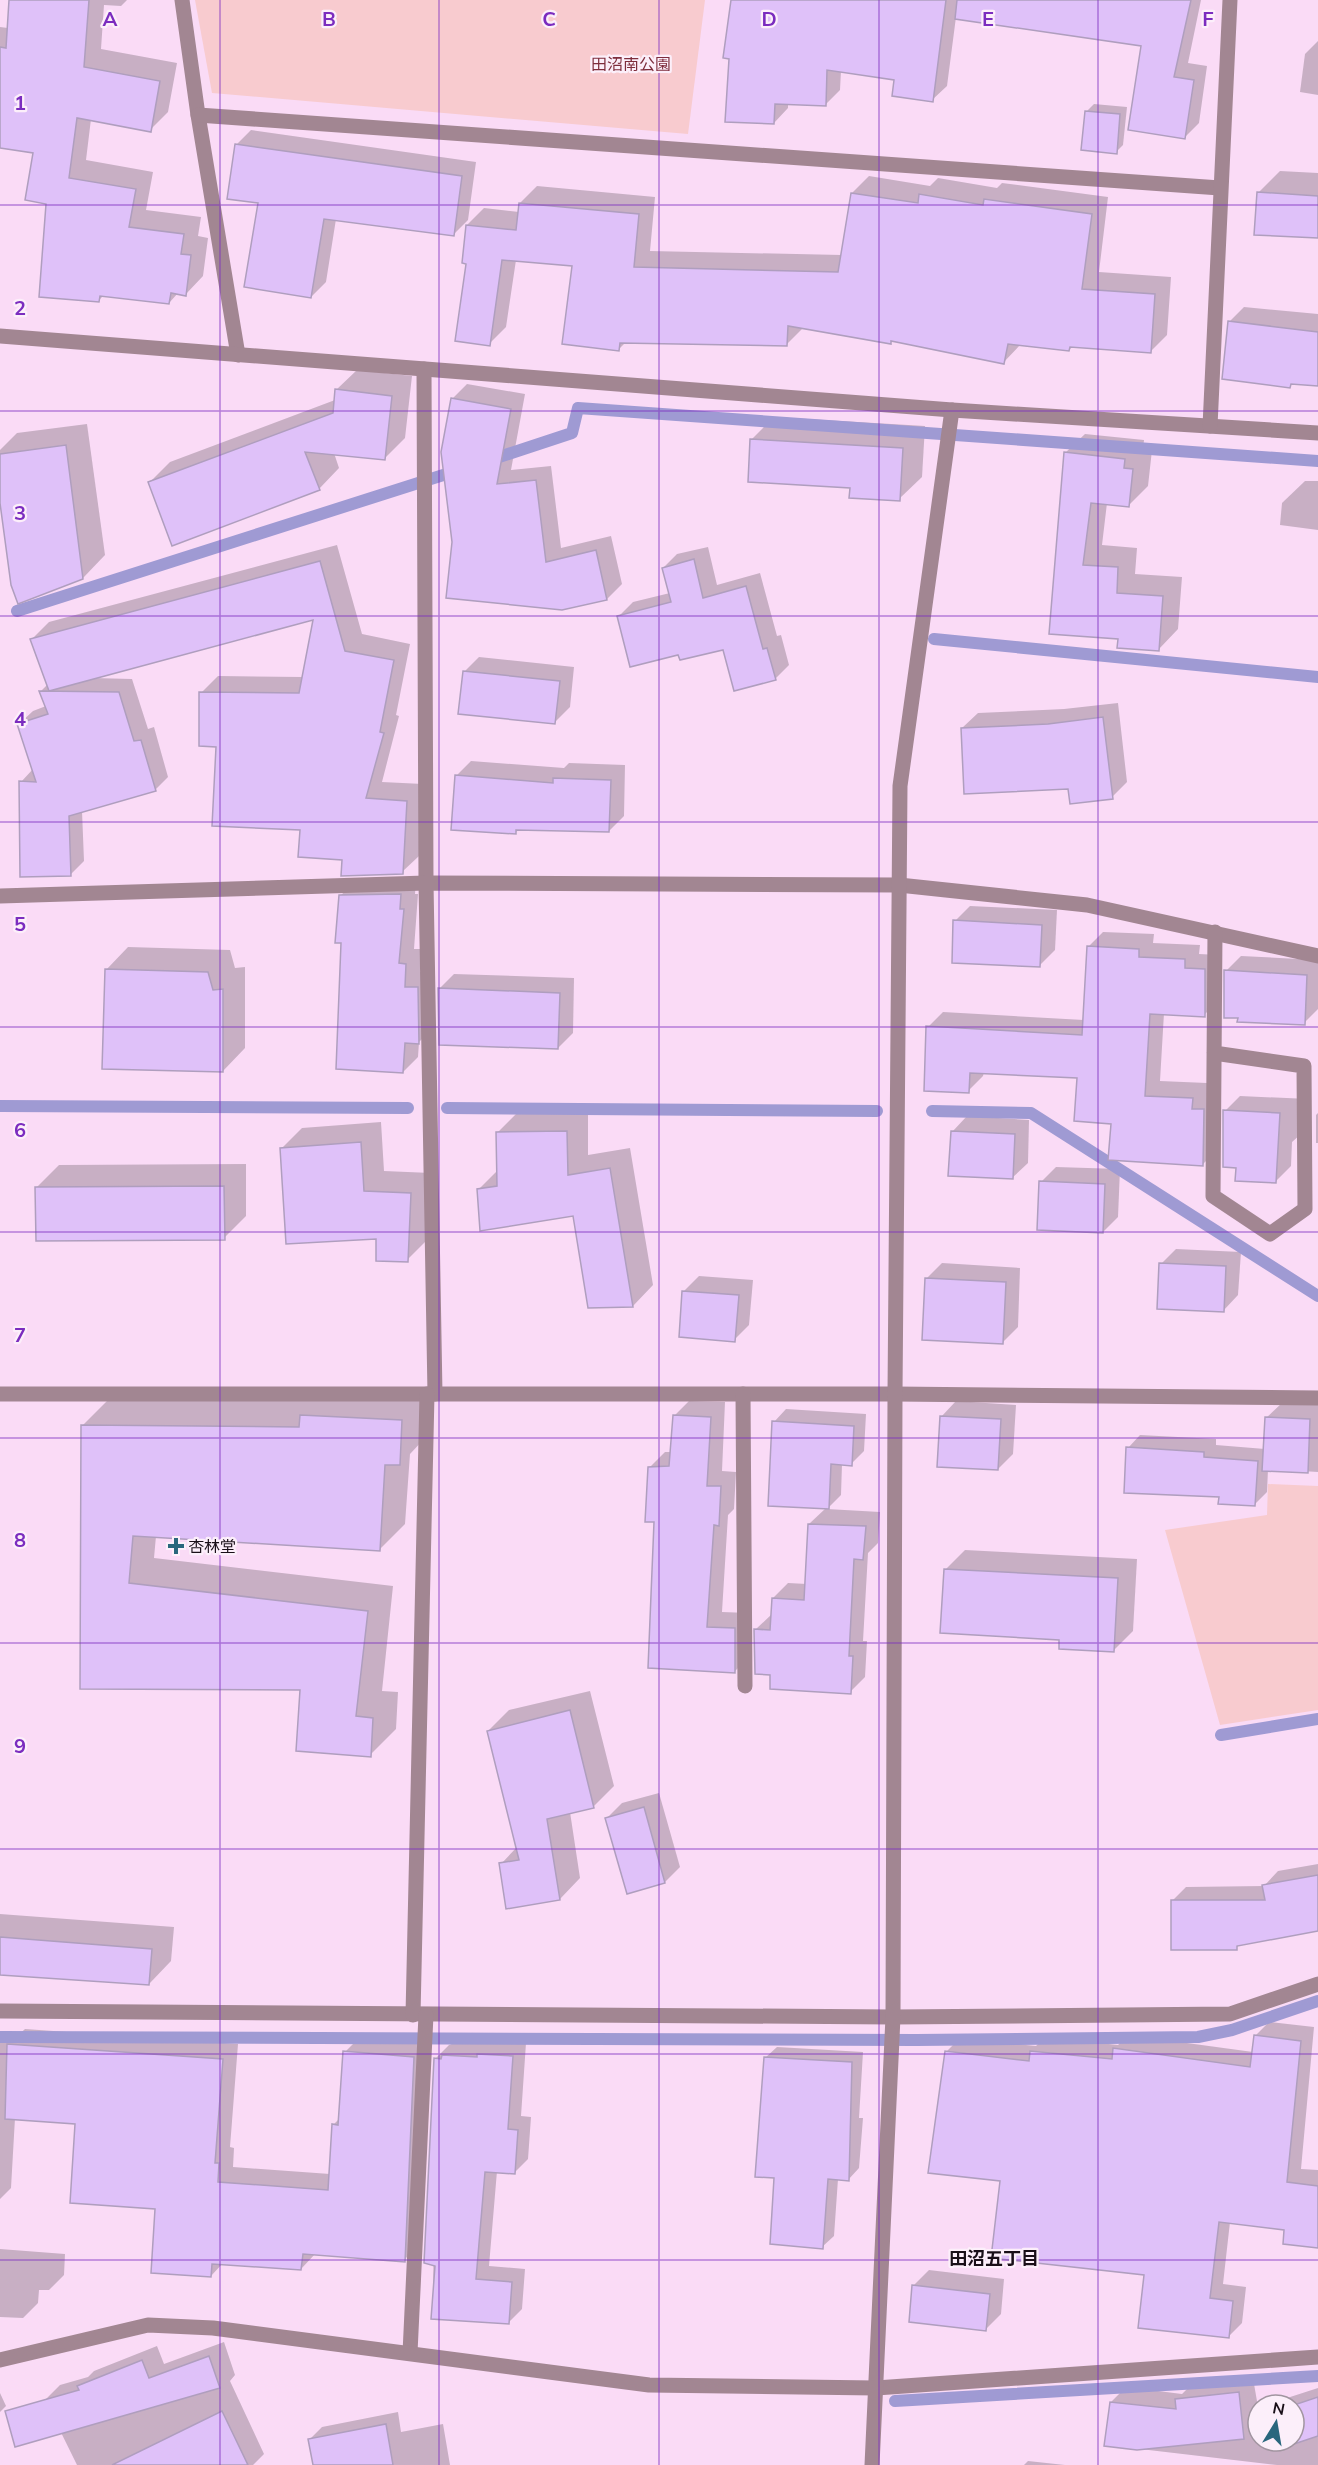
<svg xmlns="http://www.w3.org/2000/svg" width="1318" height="2465" font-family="Mulish,'Noto Sans JP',sans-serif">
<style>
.green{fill:#f8cbcf}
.shadow{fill:#0003}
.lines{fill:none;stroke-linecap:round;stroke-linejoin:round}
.stream{stroke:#9f9ad3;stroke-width:12}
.building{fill:#dfc1f9;stroke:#af9ebe;stroke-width:1.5}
.street{stroke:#a28692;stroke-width:15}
.grid{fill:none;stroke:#7b2cbf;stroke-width:1.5;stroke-opacity:0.55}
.poi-dot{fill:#29677d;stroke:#fceffa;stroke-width:2}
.labels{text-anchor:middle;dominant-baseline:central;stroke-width:4.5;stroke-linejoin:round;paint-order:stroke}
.park-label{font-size:16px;fill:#7e2d3c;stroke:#fceffa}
.poi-label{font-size:16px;fill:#190f18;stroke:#fceffa;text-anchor:start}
.neighbourhood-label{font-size:18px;font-weight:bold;fill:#190f18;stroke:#fceffa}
.grid-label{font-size:20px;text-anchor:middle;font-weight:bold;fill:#7b2cbf;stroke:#fceffa;stroke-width:4.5;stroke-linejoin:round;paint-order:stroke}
</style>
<rect width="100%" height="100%" fill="#fadbf6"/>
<g class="green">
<path d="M195 0H705L688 134 212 93Z"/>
<path d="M1268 1484 1318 1486V1710L1220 1725 1165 1530 1267 1515Z"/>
</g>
<g class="shadow">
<path d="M11 0H127L121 6 104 5 101 49 177 63 168 112 150 130 91 119 86 160 153 172 146 210 201 217 198 236 208 238 203 276 186 294 178 293 169 303 104 295 99 300 48 203 35 151 0 146V27L8 28Z"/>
<path d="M732 0H1201L1188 63 1207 66 1199 123 1184 138 1142 44 956 17 947 86 932 100 896 78 841 70 840 90 826 104 788 103V108L774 123Z"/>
<path d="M1318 41V95L1300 92 1305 54Z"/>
<path d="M1094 104 1127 107 1123 145 1116 152 1087 111Z"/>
<path d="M251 130 476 162 468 220 453 235 336 219 326 282 311 297 236 145Z"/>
<path d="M1280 171 1318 173V237L1258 193Z"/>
<path d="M869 176 930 186 938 178 997 188 1002 183 1108 197 1099 272 1171 277 1167 335 1150 352 1073 346 1069 350 1021 344 1003 363 893 340 890 342 804 327 787 344 627 341 619 349 574 265 516 260 506 327 489 344 467 263V225L484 208 519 212 520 203 537 186 655 197 650 251 842 255 852 193Z"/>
<path d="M1244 307 1318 314V385L1293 383 1290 386 1229 322Z"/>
<path d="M357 370 412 376 405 438 385 458 334 453 339 468 319 489 149 483 170 462 335 400 336 390Z"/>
<path d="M467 384 525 394 511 470 551 466 561 548 611 536 622 584 607 599 453 542 452 399Z"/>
<path d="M774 417 925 426 922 477 899 499 752 439Z"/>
<path d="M87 424 105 555 83 578 0 491V450L17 433Z"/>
<path d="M1085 434 1144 440 1143 449 1152 450 1148 486 1128 506 1107 503 1102 545 1137 548 1135 574 1182 577 1178 629 1159 649 1120 638 1051 633 1065 453Z"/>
<path d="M1305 481H1318V530L1280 525 1282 503Z"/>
<path d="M337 545 362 634 410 644 396 715 399 716 382 782 423 784 419 856 402 872 344 858 301 829 218 745 201 693 218 676 303 677 315 618 93 678 132 679 148 729 154 727 168 777 155 790 82 811 84 861 70 875 21 782 33 769 19 724 33 711 46 706 41 691 48 684 32 639 49 622Z"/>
<path d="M708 547 717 585 760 573 777 636 781 635 789 665 775 679 724 648 680 653 619 616 633 602 670 593 663 568 677 554Z"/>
<path d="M479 657 574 667 570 707 555 722 464 672Z"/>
<path d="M1118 703 1127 782 1112 797 1069 788 962 728 978 713 1064 709Z"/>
<path d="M471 761 564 768 569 763 625 765 624 816 609 831 519 829 515 833 456 776Z"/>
<path d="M416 879 415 894H418L414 949H421L420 972 433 973 434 1027 419 1042 418 1057 403 1072 342 942 340 896 356 881Z"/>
<path d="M970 906 1057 910 1055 950 1040 965 955 921Z"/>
<path d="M1103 932 1154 934 1153 943 1200 945 1199 954 1219 955V1000L1204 1015 1164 1013 1160 1081 1207 1083 1218 1149 1203 1164 1113 1122 1078 1077 984 1072 983 1076 968 1091 928 1027 943 1012 1084 1020 1088 947Z"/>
<path d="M128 947 230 950 235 968 245 967V1048L223 1071 106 970Z"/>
<path d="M1241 956 1318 960V1009L1304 1023 1226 971Z"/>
<path d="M454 974 574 978 573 1033 558 1048 439 989Z"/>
<path d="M1240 1096 1309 1099V1127L1292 1142 1291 1166 1276 1181 1237 1166 1225 1111Z"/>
<path d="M588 1111V1155L630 1148 653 1285 633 1306 574 1214 478 1190 498 1170 497 1133 518 1112Z"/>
<path d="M1318 1113V1143H1316V1115Z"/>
<path d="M967 1116 1029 1120 1028 1163 1012 1178 952 1132Z"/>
<path d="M381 1122 384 1171 431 1173 428 1239 407 1260 378 1237 282 1148 302 1128Z"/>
<path d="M246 1164V1216L224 1238 37 1187 59 1165Z"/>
<path d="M1056 1167 1120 1169 1118 1217 1103 1232 1041 1182Z"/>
<path d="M1176 1249 1241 1252 1238 1295 1223 1311 1161 1264Z"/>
<path d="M942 1263 1020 1268 1018 1327 1003 1342 927 1278Z"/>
<path d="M699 1276 753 1280 749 1325 734 1340 684 1291Z"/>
<path d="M427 1395 425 1438 410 1454 405 1524 379 1550 156 1536 154 1558 393 1586 382 1691 398 1692 396 1729 370 1755 302 1689 82 1688 83 1425 109 1399Z"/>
<path d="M689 1401 725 1402 722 1471 736 1472 734 1509 728 1515 722 1612 749 1613 750 1656 735 1671 650 1666 656 1521 649 1468 665 1452H671L674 1416Z"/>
<path d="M956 1401 1016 1405 1013 1454 998 1469 941 1417Z"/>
<path d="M1282 1403 1318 1404V1472L1268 1469 1267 1492 1255 1504 1220 1496 1128 1448 1140 1435 1216 1439V1445L1265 1449 1266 1418Z"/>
<path d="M786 1409 866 1414 864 1451 851 1464H842L841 1495 827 1509 880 1512 878 1543 868 1553 863 1641H867L865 1677 850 1692 772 1673 756 1629 772 1614 773 1598 788 1583 807 1584 809 1524 826 1508 774 1422Z"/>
<path d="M965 1550 1137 1559 1133 1631 1114 1650 1061 1638 945 1570Z"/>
<path d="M590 1691 614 1786 593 1807 570 1812 580 1878 560 1899 501 1864 517 1847 488 1731 509 1710Z"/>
<path d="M659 1793 680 1867 665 1882 607 1818 622 1803Z"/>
<path d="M1318 1864V1929L1240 1944 1236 1948 1172 1901 1186 1887 1264 1886 1278 1871Z"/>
<path d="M0 1914 174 1927 171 1961 149 1984 0 1973Z"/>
<path d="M1269 2022 1314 2027 1301 2169 1318 2170V2247L1286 2229 1230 2222 1223 2284 1246 2287 1242 2323 1228 2337 1146 2274 1002 2180 946 2052 960 2038 1036 2046 1045 2037 1118 2045 1128 2035 1253 2052 1255 2036Z"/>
<path d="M25 2029 238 2044 230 2147 234 2148 233 2167 330 2174 333 2125 340 2118 345 2052 361 2036 429 2041 420 2244 404 2260 316 2253 301 2269 223 2263 211 2276 157 2207 77 2123 15 2118 11 2188 0 2199V2039L13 2040Z"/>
<path d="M457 2042 526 2043 521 2116 531 2117 528 2159 514 2173 497 2171 489 2266 525 2269 522 2309 508 2323 433 2317 435 2059 449 2045Z"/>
<path d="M777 2047 863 2052 859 2118H863L859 2168 848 2180 838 2179 834 2236 822 2247 776 2177 765 2058Z"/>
<path d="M0 2249 65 2254 64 2275 49 2290H39L38 2303 23 2318 0 2317Z"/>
<path d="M929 2270 1004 2279 1001 2314 986 2329 914 2285Z"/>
<path d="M224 2342 235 2375 230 2381 264 2454 253 2465H77L45 2400 60 2385 88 2377 94 2371 157 2346 164 2364Z"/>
<path d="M1253 2378 1258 2407V2441H1294V2405H1265L1318 2388V2465H1277L1106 2445 1111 2402 1126 2387 1182 2394 1192 2384Z"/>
<path d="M0 2393 6 2406 0 2412Z"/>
<path d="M398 2412 401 2432 443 2424 450 2465H315L310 2439 322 2427Z"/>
<path d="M1028 2461 1065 2465H1024Z"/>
</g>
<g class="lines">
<g class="stream">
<path d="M487 461 572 433 578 408 1318 461"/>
<path d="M17 611 459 470"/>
<path d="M934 639 1318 677"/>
<path d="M0 1106 408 1108"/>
<path d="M447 1108 877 1111"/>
<path d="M932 1111 1031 1113 1318 1296"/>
<path d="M1221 1735 1318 1719"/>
<path d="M0 2037 916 2040 1198 2037 1232 2030 1318 2001"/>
<path d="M895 2401 1318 2376"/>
</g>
</g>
<g class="building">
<path d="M9 0H89L84 67 160 81 151 132 77 118 69 178 136 189 129 227 184 234 181 254 191 255 186 296 171 293 169 304 100 296 99 302 39 297 46 204 25 200 33 153 0 148V47L6 48Z"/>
<path d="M731 0H946L933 102 892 96 894 80 827 70 826 106 775 104 774 124 725 122 729 59 723 58Z"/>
<path d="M957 0H1191L1174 77 1194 80 1185 139 1128 130 1141 46 955 19Z"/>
<path d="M1085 111 1120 114 1117 154 1081 150Z"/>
<path d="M235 144 462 176 454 236 324 219 311 298 244 287 258 203 227 199Z"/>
<path d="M1257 192 1318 196V238L1254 235Z"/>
<path d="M851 193 918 203 919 194 983 205 984 199 1092 214 1082 289 1155 294 1151 353 1070 347 1069 351 1008 344 1004 364 891 341V344L788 326 787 346 620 343 619 351 562 344 572 266 502 260 490 346 455 341 466 264 462 263 466 225 516 230 519 203 639 214 634 267 838 272Z"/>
<path d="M1228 321 1318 332V386L1291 384 1290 388 1222 379Z"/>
<path d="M335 389 392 396 385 460 305 452 320 490 172 546 148 482 333 413Z"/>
<path d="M451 398 511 409 497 484 536 480 546 562 596 550 607 600 562 610 446 598 452 542 441 452Z"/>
<path d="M750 439 903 448 900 501 849 498 850 488 748 482Z"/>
<path d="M66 445 83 579 18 604 11 585 0 503V454Z"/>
<path d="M1064 452 1125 459 1124 468 1133 469 1129 507 1091 503 1083 565 1118 567 1117 593 1163 596 1159 651 1117 648 1118 639 1049 634Z"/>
<path d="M694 559 703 598 746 586 763 649 767 648 776 680 734 691 723 650 680 660 678 655 630 667 617 616 671 602 662 568Z"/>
<path d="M320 561 345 651 394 660 380 732 384 733 366 798 407 801 403 874 341 876 342 860 298 857 300 830 212 826 216 747 199 746V692L299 693 313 620 49 691 30 639Z"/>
<path d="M463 671 560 681 555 724 458 714Z"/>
<path d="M39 691 119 692 134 741 141 740 156 791 69 816 71 876 20 877 19 781 36 782 17 724 48 714Z"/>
<path d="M1103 717 1113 799 1070 804 1068 789 964 794 961 728 1048 724Z"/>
<path d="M455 775 553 783V778L611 780 609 832 516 830V834L451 830Z"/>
<path d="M401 894 400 909H404L399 963 406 964 405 987H418L419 1044 405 1043 403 1073 336 1069 341 943H335L339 895Z"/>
<path d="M953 920 1042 925 1040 967 952 963Z"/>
<path d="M1087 946 1139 949V957L1185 959V968L1205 969V1017L1150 1014 1145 1096 1193 1098 1192 1109H1204L1203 1166 1108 1160 1111 1124 1074 1121 1077 1078 970 1073 969 1093 924 1091 926 1026 1082 1035Z"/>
<path d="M105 969 208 972 213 990 223 989V1072L102 1069Z"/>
<path d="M1224 970 1307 975 1305 1025 1237 1022 1238 1018H1224Z"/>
<path d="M438 988 560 993 558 1049 439 1045Z"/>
<path d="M1223 1110 1280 1113 1276 1183 1235 1181 1236 1168 1223 1167Z"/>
<path d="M567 1131 568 1175 610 1168 633 1307 588 1308 573 1216 480 1231 477 1189 497 1186 496 1132Z"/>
<path d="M951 1131 1015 1134 1013 1179 948 1176Z"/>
<path d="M361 1142 364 1191 411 1193 408 1262 376 1261V1239L286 1244 280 1148Z"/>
<path d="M1039 1181 1105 1184 1103 1233 1037 1230Z"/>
<path d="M224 1186 225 1240 36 1241 35 1187Z"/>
<path d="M1159 1263 1226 1266 1224 1312 1157 1309Z"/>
<path d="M925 1278 1006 1282 1003 1344 922 1340Z"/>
<path d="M682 1291 739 1295 735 1342 679 1337Z"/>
<path d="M300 1415 402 1420 400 1465H385L380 1551 133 1536 129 1583 368 1611 356 1716 373 1718 371 1757 296 1751 300 1690 80 1689 81 1425 299 1427Z"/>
<path d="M673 1415 711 1417 707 1486H721L719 1526 714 1525 707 1627 735 1628V1673L648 1668 654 1522H645L648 1467 669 1466Z"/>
<path d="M940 1416 1001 1419 998 1470 937 1467Z"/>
<path d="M1265 1417 1310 1419 1308 1473 1262 1471Z"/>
<path d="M772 1421 854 1426 852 1466 831 1464 829 1509 768 1506Z"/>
<path d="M1126 1447 1204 1452V1457L1258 1461 1255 1506 1218 1504 1219 1497 1124 1493Z"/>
<path d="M808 1524 866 1526 863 1560 854 1559 849 1656H853L851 1694 770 1689V1675L755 1674 754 1629 770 1630 772 1598 804 1600Z"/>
<path d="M944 1569 1118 1578 1114 1652 1059 1649V1640L940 1633Z"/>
<path d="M570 1710 594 1808 547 1819 560 1900 506 1909 499 1863 519 1860 487 1731Z"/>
<path d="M644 1807 665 1883 627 1894 605 1818Z"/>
<path d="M1318 1875V1931L1237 1946V1950H1171V1900H1265L1262 1885Z"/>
<path d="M0 1937 152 1949 149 1985 0 1975Z"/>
<path d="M1254 2035 1301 2041 1287 2182 1318 2186V2248L1283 2244 1284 2230 1219 2222 1210 2298 1233 2301 1229 2338 1138 2328 1144 2275 991 2258 1000 2181 928 2173 945 2051 1029 2061 1030 2051 1112 2059 1113 2048 1250 2067Z"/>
<path d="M7 2044 223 2059 215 2163H219L218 2182 328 2190 332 2124 338 2125 343 2051 414 2057 405 2262 303 2254 301 2270 212 2264 211 2277 151 2273 155 2209 70 2203 75 2124 5 2119Z"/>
<path d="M477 2054 513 2056 508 2129 518 2130 515 2174 485 2172 476 2279 512 2282 509 2324 431 2319 435 2266 424 2263 434 2058 441 2059 442 2055 477 2057Z"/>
<path d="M764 2057 852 2062 849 2181 828 2179 823 2249 770 2244 774 2178 755 2177Z"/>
<path d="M912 2285 990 2294 986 2331 909 2322Z"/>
<path d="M209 2356 220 2388 15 2447 5 2411 79 2390 77 2386 142 2360 149 2378Z"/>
<path d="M1239 2392 1244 2439 1137 2450 1104 2446 1110 2402 1176 2409 1175 2399Z"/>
<path d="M1318 2397V2436L1288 2446 1286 2441H1294V2405Z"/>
<path d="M222 2411 248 2465H112Z"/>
<path d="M386 2424 393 2465H313L308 2439Z"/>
</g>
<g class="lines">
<g class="street">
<path d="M182 0 198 115 238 355"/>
<path d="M198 115 1220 188"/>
<path d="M0 336 952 410 1318 433"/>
<path d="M424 369 426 883 435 1394"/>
<path d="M1210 426 1230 0"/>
<path d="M0 896 426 883 899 885 1087 905 1318 956"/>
<path d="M1214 1053 1304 1066 1305 1209 1270 1234 1213 1196 1215 932"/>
<path d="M0 1394H895L1318 1398"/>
<path d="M743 1394 745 1686"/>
<path d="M0 2011 893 2017 1230 2014 1318 1984"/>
<path d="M413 2015 427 1394"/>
<path d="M410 2353 426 2015"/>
<path d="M0 2360 148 2325 213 2328 649 2385 876 2388 1318 2357"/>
<path d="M872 2465 893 2017 895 1394 900 786 952 410"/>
</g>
</g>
<path class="grid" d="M220 0V2465M439 0V2465M659 0V2465M879 0V2465M1098 0V2465M0 205H1318M0 411H1318M0 616H1318M0 822H1318M0 1027H1318M0 1232H1318M0 1438H1318M0 1643H1318M0 1849H1318M0 2054H1318M0 2260H1318"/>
<path class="poi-dot" d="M173 1537h6v6h6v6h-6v6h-6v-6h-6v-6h6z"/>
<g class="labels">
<g class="park-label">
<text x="631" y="64">田沼南公園</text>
</g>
<g class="poi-label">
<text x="188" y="1546">杏林堂</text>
</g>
<g class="neighbourhood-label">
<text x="994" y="2258">田沼五丁目</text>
</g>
</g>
<g class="grid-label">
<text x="110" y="26">A</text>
<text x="329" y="26">B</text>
<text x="549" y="26">C</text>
<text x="769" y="26">D</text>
<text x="988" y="26">E</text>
<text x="1208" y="26">F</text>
<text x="20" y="110">1</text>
<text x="20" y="315">2</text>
<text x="20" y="520">3</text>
<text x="20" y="726">4</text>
<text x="20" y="931">5</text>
<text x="20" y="1137">6</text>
<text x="20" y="1342">7</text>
<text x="20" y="1547">8</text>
<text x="20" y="1753">9</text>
</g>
<g transform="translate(1276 2423) rotate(11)"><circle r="28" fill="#fceffa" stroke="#a195a0" stroke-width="1.5"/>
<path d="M0-4.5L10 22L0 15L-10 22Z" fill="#29677d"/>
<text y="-9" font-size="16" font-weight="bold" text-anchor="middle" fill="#190f18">N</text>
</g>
</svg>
